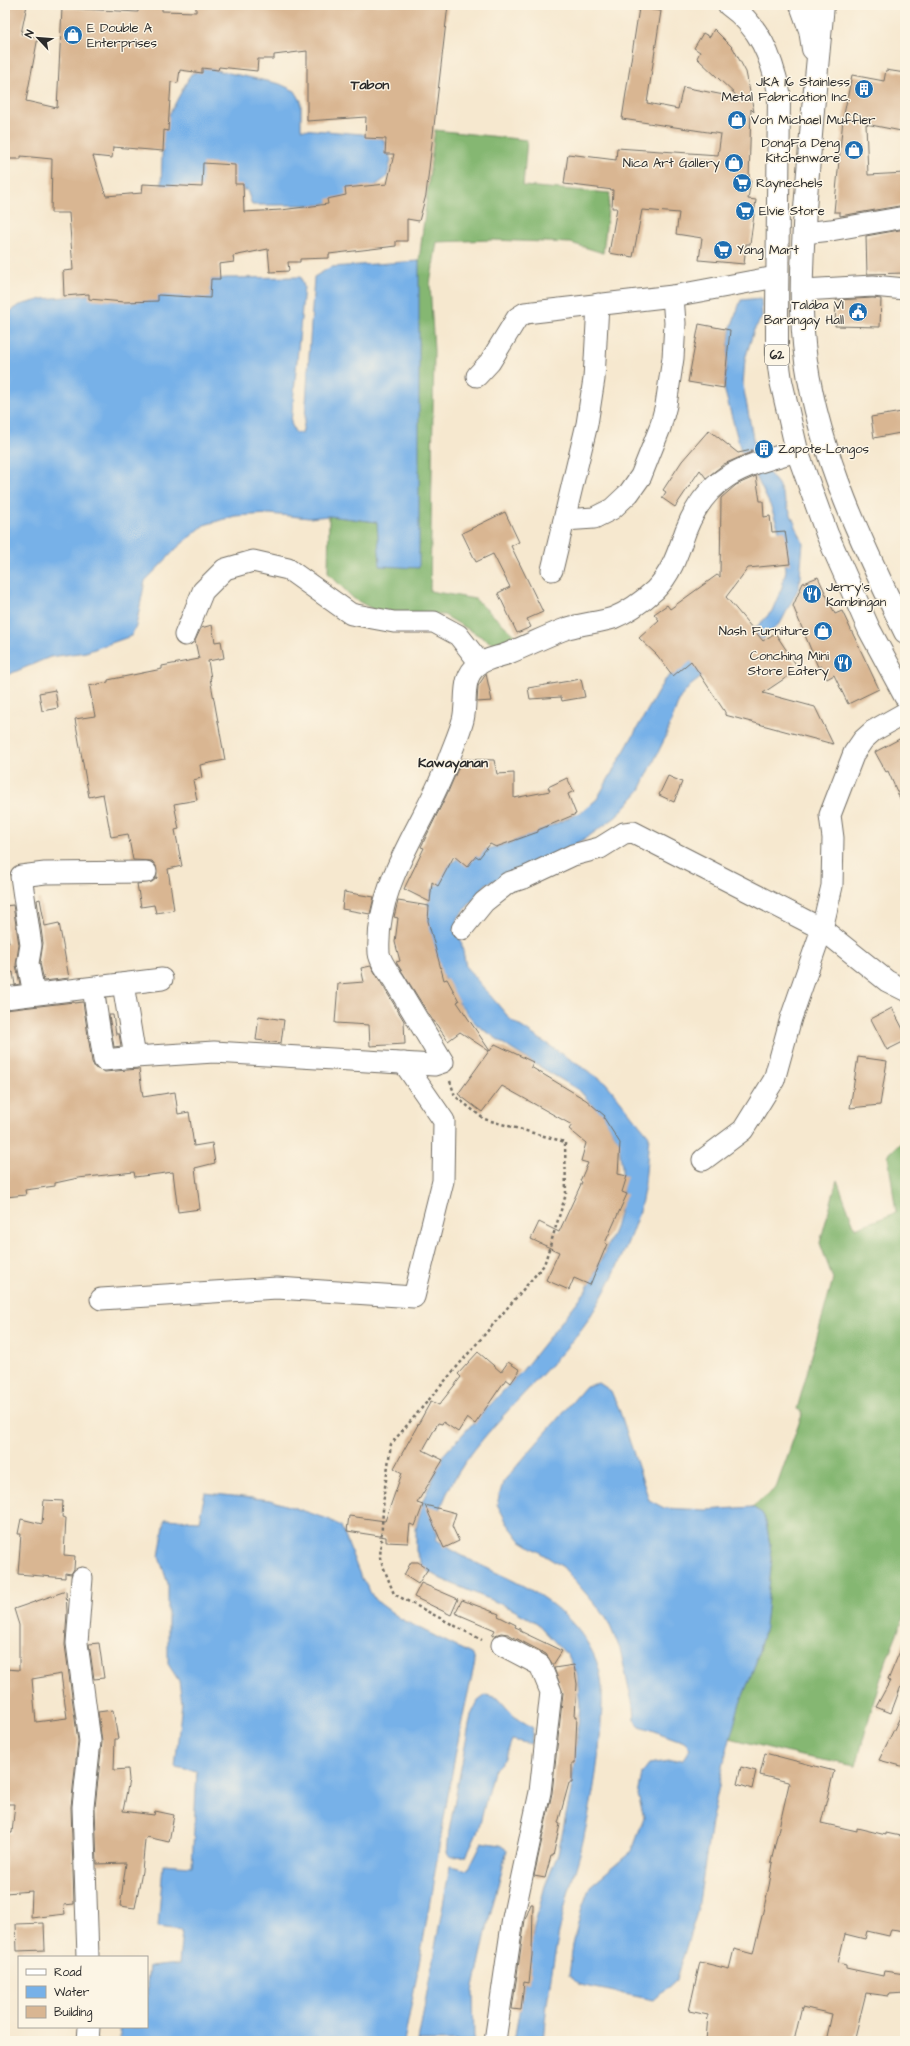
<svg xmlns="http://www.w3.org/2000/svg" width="910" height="2046" font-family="'Architects Daughter',sans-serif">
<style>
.forest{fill:#85b772;stroke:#58714e}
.water{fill:#77b1e8;stroke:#516e8a}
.building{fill:#d9b692;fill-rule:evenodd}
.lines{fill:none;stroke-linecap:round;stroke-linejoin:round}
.minor-casing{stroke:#726d64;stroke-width:23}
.highway-casing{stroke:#726d64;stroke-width:24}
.path{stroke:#726d64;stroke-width:2.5;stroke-dasharray:3 3;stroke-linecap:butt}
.minor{stroke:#fff;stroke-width:21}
.highway{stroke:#fff;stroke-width:22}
.labels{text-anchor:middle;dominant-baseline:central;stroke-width:3;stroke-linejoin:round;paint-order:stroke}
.shield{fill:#fcf5e5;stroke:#6a6863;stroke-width:1}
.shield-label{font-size:12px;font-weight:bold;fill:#2b2b2b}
.poi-label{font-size:13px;fill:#2b2b2b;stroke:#fcf5e5;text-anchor:start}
.neighbourhood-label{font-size:14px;font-weight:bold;fill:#2b2b2b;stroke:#fcf5e5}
</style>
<rect width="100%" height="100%" fill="#fcf5e5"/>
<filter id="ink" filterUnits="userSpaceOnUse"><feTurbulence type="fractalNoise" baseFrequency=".025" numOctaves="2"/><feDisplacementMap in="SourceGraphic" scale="8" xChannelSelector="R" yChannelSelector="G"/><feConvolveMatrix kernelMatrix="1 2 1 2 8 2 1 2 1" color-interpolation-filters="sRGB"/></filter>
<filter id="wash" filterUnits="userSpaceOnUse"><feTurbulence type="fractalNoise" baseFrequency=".012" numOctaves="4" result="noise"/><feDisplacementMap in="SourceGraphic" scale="16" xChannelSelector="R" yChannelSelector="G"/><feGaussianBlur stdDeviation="0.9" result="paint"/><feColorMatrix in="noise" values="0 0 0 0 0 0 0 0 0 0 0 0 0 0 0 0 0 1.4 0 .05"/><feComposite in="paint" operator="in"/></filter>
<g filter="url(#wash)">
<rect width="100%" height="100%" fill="#f6e8cf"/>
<g class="forest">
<path d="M435 130 527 140 523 186 610 193 603 253 571 243 492 240 437 242 430 284 434 351 430 591 475 599 516 636 495 645 444 615 379 613 353 598 328 573 329 516 377 522 419 261Z"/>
<path d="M905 1139V1616C882 1663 870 1716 856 1766L801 1756 730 1738 739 1706 756 1662 765 1627 772 1558 766 1521 762 1513 752 1507 776 1488 803 1412 797 1409 833 1279 820 1243 837 1180 855 1228 896 1213 888 1155Z"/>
</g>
<g class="water">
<path d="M206 68 280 84 295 91 301 101V129L362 134 383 139 391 160 387 177 372 188 320 205H252L247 190 161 188 163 126 191 74Z"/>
<path d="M419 261V568L380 566 377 522 329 516 309 518 270 514 235 516 204 525 178 547 145 581 136 626 131 636 86 652 50 657 5 676V315L20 305 43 299 99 294 226 278 301 277 304 287 291 423 295 432 302 434 305 419 314 277 331 267Z"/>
<path d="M761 298 762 317 754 330 745 359 743 385 755 449 765 468 778 484 803 543 799 587 792 601 781 622 764 638 708 672 690 686 680 698 666 736 640 790 616 817 589 836 558 854 486 884 457 919 466 967 511 1020 606 1083 649 1136C647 1157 646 1188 640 1208 630 1242 610 1285 591 1315 551 1380 435 1459 436 1539 475 1569 527 1579 563 1614 578 1627 594 1649 599 1669 604 1687 602 1705 601 1723 599 1768 590 1811 580 1854 575 1873 568 1891 564 1910 554 1953 547 1997 543 2041H514L534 1927 545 1886 558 1854 571 1791 580 1707 577 1674 569 1657 537 1623 510 1608 441 1579 424 1569 416 1551V1528L423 1500 445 1453 522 1371 585 1292 601 1261 615 1228 623 1198 622 1167 618 1140 602 1116 580 1091 511 1049 476 1024 453 997 439 969 425 917 430 894 443 871 459 857 510 843 546 828 582 812 597 799 664 681 682 665 723 646 759 625 772 611 782 587 786 570 782 539 771 507 754 472 741 451 724 388 730 330 741 300Z"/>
<path d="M599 1383 611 1391 620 1412 649 1500 664 1508 706 1510 752 1507 762 1513 766 1521 772 1558 765 1627 756 1662 739 1706 725 1758 711 1823 698 1909 676 1980 654 2000 580 1985 569 1976 573 1944 582 1908 590 1886 632 1851 644 1818 638 1796 642 1773 649 1764 683 1759 690 1748 684 1742 640 1726 634 1720 633 1706 620 1649 606 1617 563 1567 520 1540 507 1523 497 1504 503 1482 586 1386Z"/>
<path d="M205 1493 271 1500 328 1519 341 1526 360 1575 375 1600 401 1619 473 1655 475 1662C445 1787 431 1915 404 2041H120V2027H147V1983L149 1967 179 1964 182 1930 158 1927 163 1864 192 1866 197 1771 175 1767 182 1702 179 1681 168 1664V1584L159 1557 165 1519 199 1521Z"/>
<path d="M486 1695 498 1698 514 1716 533 1728 531 1744 512 1740 504 1760 493 1771 479 1828 466 1856 452 1857 447 1853 449 1831 471 1715 478 1701Z"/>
<path d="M482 1842 500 1845 507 1850 489 1919 473 1992 474 2041H418L450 1866 468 1870Z"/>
</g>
<g id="blocks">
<g class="building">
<path d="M5 5H27L21 34 38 37 26 101 57 108 62 8 138 12V5H162V11L196 12V5H448L426 195 419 221 407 219V241H396V246L329 254V258L300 259V262H288L289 271 270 272 268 249 233 256 234 262 219 264 220 279H211L210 298 158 295V301L124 302 89 299V294L64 296 63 271 73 270 69 213H51L52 159 21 156V159H5ZM307 51V121L366 117 365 138 386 139 385 154H394L387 184 345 188 346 195 327 199 328 204 281 210 244 212 243 184H235V165L203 163 202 187 143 184 142 193 106 196 93 156 112 158 113 147 163 151 164 130 168 131 171 82 178 83 180 70 202 73V68L218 70 219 67 257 71 258 59H274V55Z"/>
<path d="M639 8 661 11 647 103 678 109 683 87 739 98 697 58 700 52 694 48 703 33 710 37 714 29 733 48 746 72 754 112 751 109 749 179 751 180 748 199 756 200 750 244H746L744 264 699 260 702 238 676 234 679 213 642 210 633 257 609 253 617 208H612L613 190 564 184 568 154 616 160 617 148 718 155 721 134 622 119Z"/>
<path d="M886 70 905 73V106L901 131 866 124 868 175 905 173V205L840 216V212H834L843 119 852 75 884 81Z"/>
<path d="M905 229V273L867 274 866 236Z"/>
<path d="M873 298 881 299 880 327 835 326 836 300Z"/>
<path d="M699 324 730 330 724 388 688 382Z"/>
<path d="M902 412 905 432 874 438 871 417Z"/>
<path d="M709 430 738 453 752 450V452L724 464 706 478 700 470 675 507 662 498 666 492 663 490 682 461Z"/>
<path d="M756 476 760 501H763L764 517 770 516 772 532 785 531 790 564 748 568 726 597 763 641 775 633 799 669 763 693 815 707 833 744 725 715V712L691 661 673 676 657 655 639 638 659 620 654 614 667 605 670 609 717 575 720 577 721 498 736 485Z"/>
<path d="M505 512 519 542 511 546 543 612 527 619 531 627 517 633 498 593 510 587 493 554 476 562 462 533Z"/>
<path d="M818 577 835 614 842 611 879 689 848 704 834 675 827 679 821 666 818 667 793 606 803 583Z"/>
<path d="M212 625 215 642 221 641 224 658 208 661 211 678H210L225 760 200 765 202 778 193 780 197 800 174 804 179 829 175 830 182 866 168 869 174 910 156 913 154 905 141 907 137 884 152 882 157 878 156 866 152 861 133 860 128 834 111 837 103 794 89 797 75 719 95 716 89 686 108 682V680L162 669V666L199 659 195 641 201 628Z"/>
<path d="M486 674 492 701 477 702 478 686Z"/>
<path d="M581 679 585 697 562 701 561 697 530 699 528 688Z"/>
<path d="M55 690 58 708 42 711 39 693Z"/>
<path d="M905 736V810L888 771 886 772 875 752Z"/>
<path d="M462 759 494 760 497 774 514 773V798L550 791 548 787 567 778 574 791 568 794 576 814 538 830V832L496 847 490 844 479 858 476 856 467 867 454 856 438 886 432 882 430 902 404 889 424 848 421 847 448 792Z"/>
<path d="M668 776 682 782 674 802 659 795Z"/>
<path d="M344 892 374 897 370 914 342 909Z"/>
<path d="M40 899 45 926 59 923 69 978 44 981 40 963 43 943 37 900Z"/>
<path d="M398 901 429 906 428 921 444 980 447 979 459 1001 457 1002 490 1051 495 1044 533 1062 531 1067 586 1100 605 1116 604 1118 620 1143 618 1174 627 1176 622 1192 627 1194 605 1243 607 1244 590 1285 574 1278 569 1290 546 1280 559 1252 531 1239 539 1222 559 1232 582 1182 580 1181 588 1163 581 1161 586 1143 569 1129 572 1125 502 1086 482 1112 458 1094 489 1051 460 1032 448 1041 434 1021H433L396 962 400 961 395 942 398 918 394 917Z"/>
<path d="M13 905 19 945 16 965 20 984 15 985 13 972 5 974V944L9 943 5 921V906Z"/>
<path d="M371 966 404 1021 405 1044 370 1046 369 1025 335 1023 338 984 364 982 361 968Z"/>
<path d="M74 1002V1003L83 1002 92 1062 95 1068 105 1072 139 1069 143 1097 175 1092 178 1114 189 1112 194 1146 212 1143 215 1163 195 1168 200 1209 178 1212 173 1172 135 1177 134 1172 78 1178 55 1183V1186L25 1190 26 1195 5 1197V1010Z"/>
<path d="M892 1008 905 1033V1041L887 1050 871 1019Z"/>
<path d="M109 1015H113L116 1034H119L121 1046 114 1047Z"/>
<path d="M259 1016 284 1020 281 1043 256 1040Z"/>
<path d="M858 1057 887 1061 880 1105 850 1108Z"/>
<path d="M478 1352 501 1372 508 1362 520 1370 511 1383 506 1379 475 1424 467 1418 458 1432 443 1422 442 1424 438 1423 423 1450 443 1460 417 1503 423 1505 415 1526 410 1524 408 1543 386 1542V1537L347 1531 349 1516 385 1521 402 1473 394 1468 431 1401 439 1405 461 1377 458 1374Z"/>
<path d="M44 1500 63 1501 62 1517 66 1518 64 1555 75 1556 74 1569 71 1574 65 1573V1578L18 1574 21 1534H18L21 1519 42 1524Z"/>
<path d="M425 1505 456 1513 452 1526 459 1541 444 1548Z"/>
<path d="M411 1562H418L428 1569 418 1584 404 1575Z"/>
<path d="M421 1583 458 1599 451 1615 414 1597Z"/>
<path d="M66 1591 67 1612 65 1645 78 1741 71 1807 74 1904 64 1905 65 1914 31 1918 32 1891 5 1893 6 1833H12L15 1804H5V1669L19 1670V1625L14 1609ZM61 1674 67 1718 36 1722 32 1679Z"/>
<path d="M462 1600 499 1614 498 1616 516 1625 515 1627 520 1629V1631L562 1651 553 1665 546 1654 508 1634 501 1633 492 1636 495 1630 455 1613Z"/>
<path d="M905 1639V1688L901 1686 891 1713 876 1707 890 1681 888 1680Z"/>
<path d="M99 1643 104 1678 94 1679 89 1644Z"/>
<path d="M574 1665 577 1684 575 1716H577L575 1763H572V1783H569L558 1823 560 1824 553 1856H551L545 1878 534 1876 552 1793 563 1693 554 1668Z"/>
<path d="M905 1707V1767L879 1760Z"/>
<path d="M113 1710 118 1739H115L114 1770 128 1769 129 1780 123 1811 154 1815 155 1811 174 1815 169 1842 147 1837 145 1840 142 1871 135 1908 120 1906 126 1863 97 1864 95 1807 102 1742 98 1712Z"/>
<path d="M765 1753 834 1771 821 1823 857 1831V1828L886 1835V1833L905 1837V1931L891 1929 889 1936 867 1931 865 1939 845 1934 838 1963 846 1965V1968L883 1976 884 1971 905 1974V1993L890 1994 889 1996 866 1993 854 2041H826L832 2014 802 2007 794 2041H706L708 2015 689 2011 700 1962 729 1969 734 1949 753 1954 769 1886 773 1863 771 1862 789 1784 788 1782 760 1775Z"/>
<path d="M741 1767 756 1771 752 1789 737 1784Z"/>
<path d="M531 1904H533L532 1955 529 1983 524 1982 521 2010 512 2009 525 1920Z"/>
<path d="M44 1923 45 1950 17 1951 16 1924Z"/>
</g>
</g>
</g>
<g filter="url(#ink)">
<use href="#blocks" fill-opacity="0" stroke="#726d64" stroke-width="1"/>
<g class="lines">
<defs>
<g id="minor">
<path d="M804 233 831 230 905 217"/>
<path d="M803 290 873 286 905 289"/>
<path d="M477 376 490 362 517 318 525 313 673 296 776 277"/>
<path d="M564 520 594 518 612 509 629 493 641 476 660 428 666 405 673 358 675 323 673 296"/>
<path d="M552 570 587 424 594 379 598 304"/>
<path d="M185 635 203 591 225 569 253 561 288 569 351 614 394 622H434L458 635 480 663"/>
<path d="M462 929 484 902 508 883 526 877 573 855 600 848 624 833 633 832 822 929 887 981 905 990"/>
<path d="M123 984 135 1057 214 1052 434 1065 443 1062C427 1035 411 1009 395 982 390 974 380 962 379 953 375 882 424 826 447 764 452 749 459 735 463 720 468 701 460 678 478 665 486 658 500 657 509 653 529 645 548 635 568 628 582 624 600 622 613 618 628 612 644 600 655 590 672 573 678 552 686 530 708 474 744 466 797 451"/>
<path d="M93 988 104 1060 135 1057"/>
<path d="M34 994 28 963 31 945 21 876 45 873 146 872"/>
<path d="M5 998 162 979"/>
<path d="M703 1160 743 1130 774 1080 791 1018 822 929 832 886 833 838 830 815 854 753 863 740 873 731 905 713"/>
<path d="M101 1299 277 1288 414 1297 443 1181 444 1121 404 1063"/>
<path d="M82 1578 77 1643 90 1741 83 1807 88 1957"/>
<path d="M88 2041 89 2027"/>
<path d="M495 2041 513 1918 540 1792 551 1692 540 1665 502 1645"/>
</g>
<g id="highway">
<path d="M729 5C760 27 771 56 779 92L777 316V352L781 381 797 451 827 534 869 629 905 696"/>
<path d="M801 5 810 30 813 49"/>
<path d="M823 5C816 73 810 141 805 209 802 259 799 312 806 361 820 457 863 546 905 632"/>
</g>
</defs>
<use href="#minor" class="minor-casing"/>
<use href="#highway" class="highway-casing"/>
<path class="path" d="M450 1081 455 1096 484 1119 565 1142 566 1194 544 1265 391 1444 384 1494 380 1558 394 1594 482 1640"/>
<use href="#minor" class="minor"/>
<use href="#highway" class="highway"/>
</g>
</g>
<defs>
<symbol id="shop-disc" viewBox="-11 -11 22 22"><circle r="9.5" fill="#1f6fb2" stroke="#fcf5e5"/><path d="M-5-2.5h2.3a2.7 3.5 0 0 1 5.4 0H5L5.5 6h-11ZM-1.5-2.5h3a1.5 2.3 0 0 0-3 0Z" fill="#fff"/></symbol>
<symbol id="building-disc" viewBox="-11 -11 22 22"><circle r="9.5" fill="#1f6fb2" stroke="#fcf5e5"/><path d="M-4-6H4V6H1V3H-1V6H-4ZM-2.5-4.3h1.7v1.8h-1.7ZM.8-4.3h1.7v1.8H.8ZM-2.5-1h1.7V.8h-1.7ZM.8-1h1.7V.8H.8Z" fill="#fff"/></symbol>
<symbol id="supermarket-disc" viewBox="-11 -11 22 22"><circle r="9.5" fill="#1f6fb2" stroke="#fcf5e5"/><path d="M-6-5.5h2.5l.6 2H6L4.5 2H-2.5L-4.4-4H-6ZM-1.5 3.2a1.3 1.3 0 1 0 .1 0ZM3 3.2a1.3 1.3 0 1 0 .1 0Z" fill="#fff"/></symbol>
<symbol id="civic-disc" viewBox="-11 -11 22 22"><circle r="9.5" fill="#1f6fb2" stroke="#fcf5e5"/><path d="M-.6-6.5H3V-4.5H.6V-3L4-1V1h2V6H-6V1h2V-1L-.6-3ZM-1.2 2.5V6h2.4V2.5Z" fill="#fff"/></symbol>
<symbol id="restaurant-disc" viewBox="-11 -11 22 22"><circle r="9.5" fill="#1f6fb2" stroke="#fcf5e5"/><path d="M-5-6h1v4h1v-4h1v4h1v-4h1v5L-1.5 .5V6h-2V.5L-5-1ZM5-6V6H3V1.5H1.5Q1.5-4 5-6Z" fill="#fff"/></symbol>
</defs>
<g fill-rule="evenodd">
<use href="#shop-disc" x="62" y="24" width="22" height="22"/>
<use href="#building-disc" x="853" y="78" width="22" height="22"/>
<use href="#shop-disc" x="726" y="109" width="22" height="22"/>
<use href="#shop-disc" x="843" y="139" width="22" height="22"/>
<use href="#shop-disc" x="723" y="152" width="22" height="22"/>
<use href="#supermarket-disc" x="731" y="172" width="22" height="22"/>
<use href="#supermarket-disc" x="734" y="200" width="22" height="22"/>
<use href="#supermarket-disc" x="712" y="239" width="22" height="22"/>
<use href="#civic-disc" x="847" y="301" width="22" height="22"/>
<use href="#building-disc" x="753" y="438" width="22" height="22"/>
<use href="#restaurant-disc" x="801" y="583" width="22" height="22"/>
<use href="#shop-disc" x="812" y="620" width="22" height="22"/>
<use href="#restaurant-disc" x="832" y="652" width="22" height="22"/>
</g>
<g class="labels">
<rect class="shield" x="765" y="345" width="24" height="20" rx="3"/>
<g class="shield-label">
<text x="777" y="355">62</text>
</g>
<g class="poi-label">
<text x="87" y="28">E Double A<tspan x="87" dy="15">Enterprises</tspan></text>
<text x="850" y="82" text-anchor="end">JKA 16 Stainless<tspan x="850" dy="15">Metal Fabrication Inc.</tspan></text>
<text x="751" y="120">Von Michael Muffler</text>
<text x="840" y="143" text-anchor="end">DongFa Deng<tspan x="840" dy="15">Kitchenware</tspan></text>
<text x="720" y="163" text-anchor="end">Nica Art Gallery</text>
<text x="756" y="183">Raynechels</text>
<text x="759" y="211">Elvie Store</text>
<text x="737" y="250">Yang Mart</text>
<text x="844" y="305" text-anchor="end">Talaba VI<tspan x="844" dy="15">Barangay Hall</tspan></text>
<text x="778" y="449">Zapote-Longos</text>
<text x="826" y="587">Jerry's<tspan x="826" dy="15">Kambingan</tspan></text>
<text x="809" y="631" text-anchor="end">Nash Furniture</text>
<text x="829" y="656" text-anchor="end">Conching Mini<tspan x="829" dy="15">Store Eatery</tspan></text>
</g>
<g class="neighbourhood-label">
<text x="370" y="85">Tabon</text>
<text x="453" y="763">Kawayanan</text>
</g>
</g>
<rect width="910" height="2046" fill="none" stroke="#fcf5e5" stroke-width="20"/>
<rect x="18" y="1956" width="130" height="72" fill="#fcf5e5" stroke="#a8a49b"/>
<rect x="26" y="1969" width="20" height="6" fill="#ffffff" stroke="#a8a49b"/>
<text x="54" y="1976" font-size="12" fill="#2b2b2b">Road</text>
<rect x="26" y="1986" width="20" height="12" fill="#77b1e8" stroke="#a8a49b"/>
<text x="54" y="1996" font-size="12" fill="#2b2b2b">Water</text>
<rect x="26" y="2006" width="20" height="12" fill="#d9b692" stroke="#a8a49b"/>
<text x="54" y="2016" font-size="12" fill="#2b2b2b">Building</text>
<g transform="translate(38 38) rotate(296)" stroke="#fcf5e5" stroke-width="3" paint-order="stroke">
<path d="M0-3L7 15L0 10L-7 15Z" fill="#2b2b2b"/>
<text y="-6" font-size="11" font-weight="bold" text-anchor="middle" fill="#2b2b2b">N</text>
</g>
</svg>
